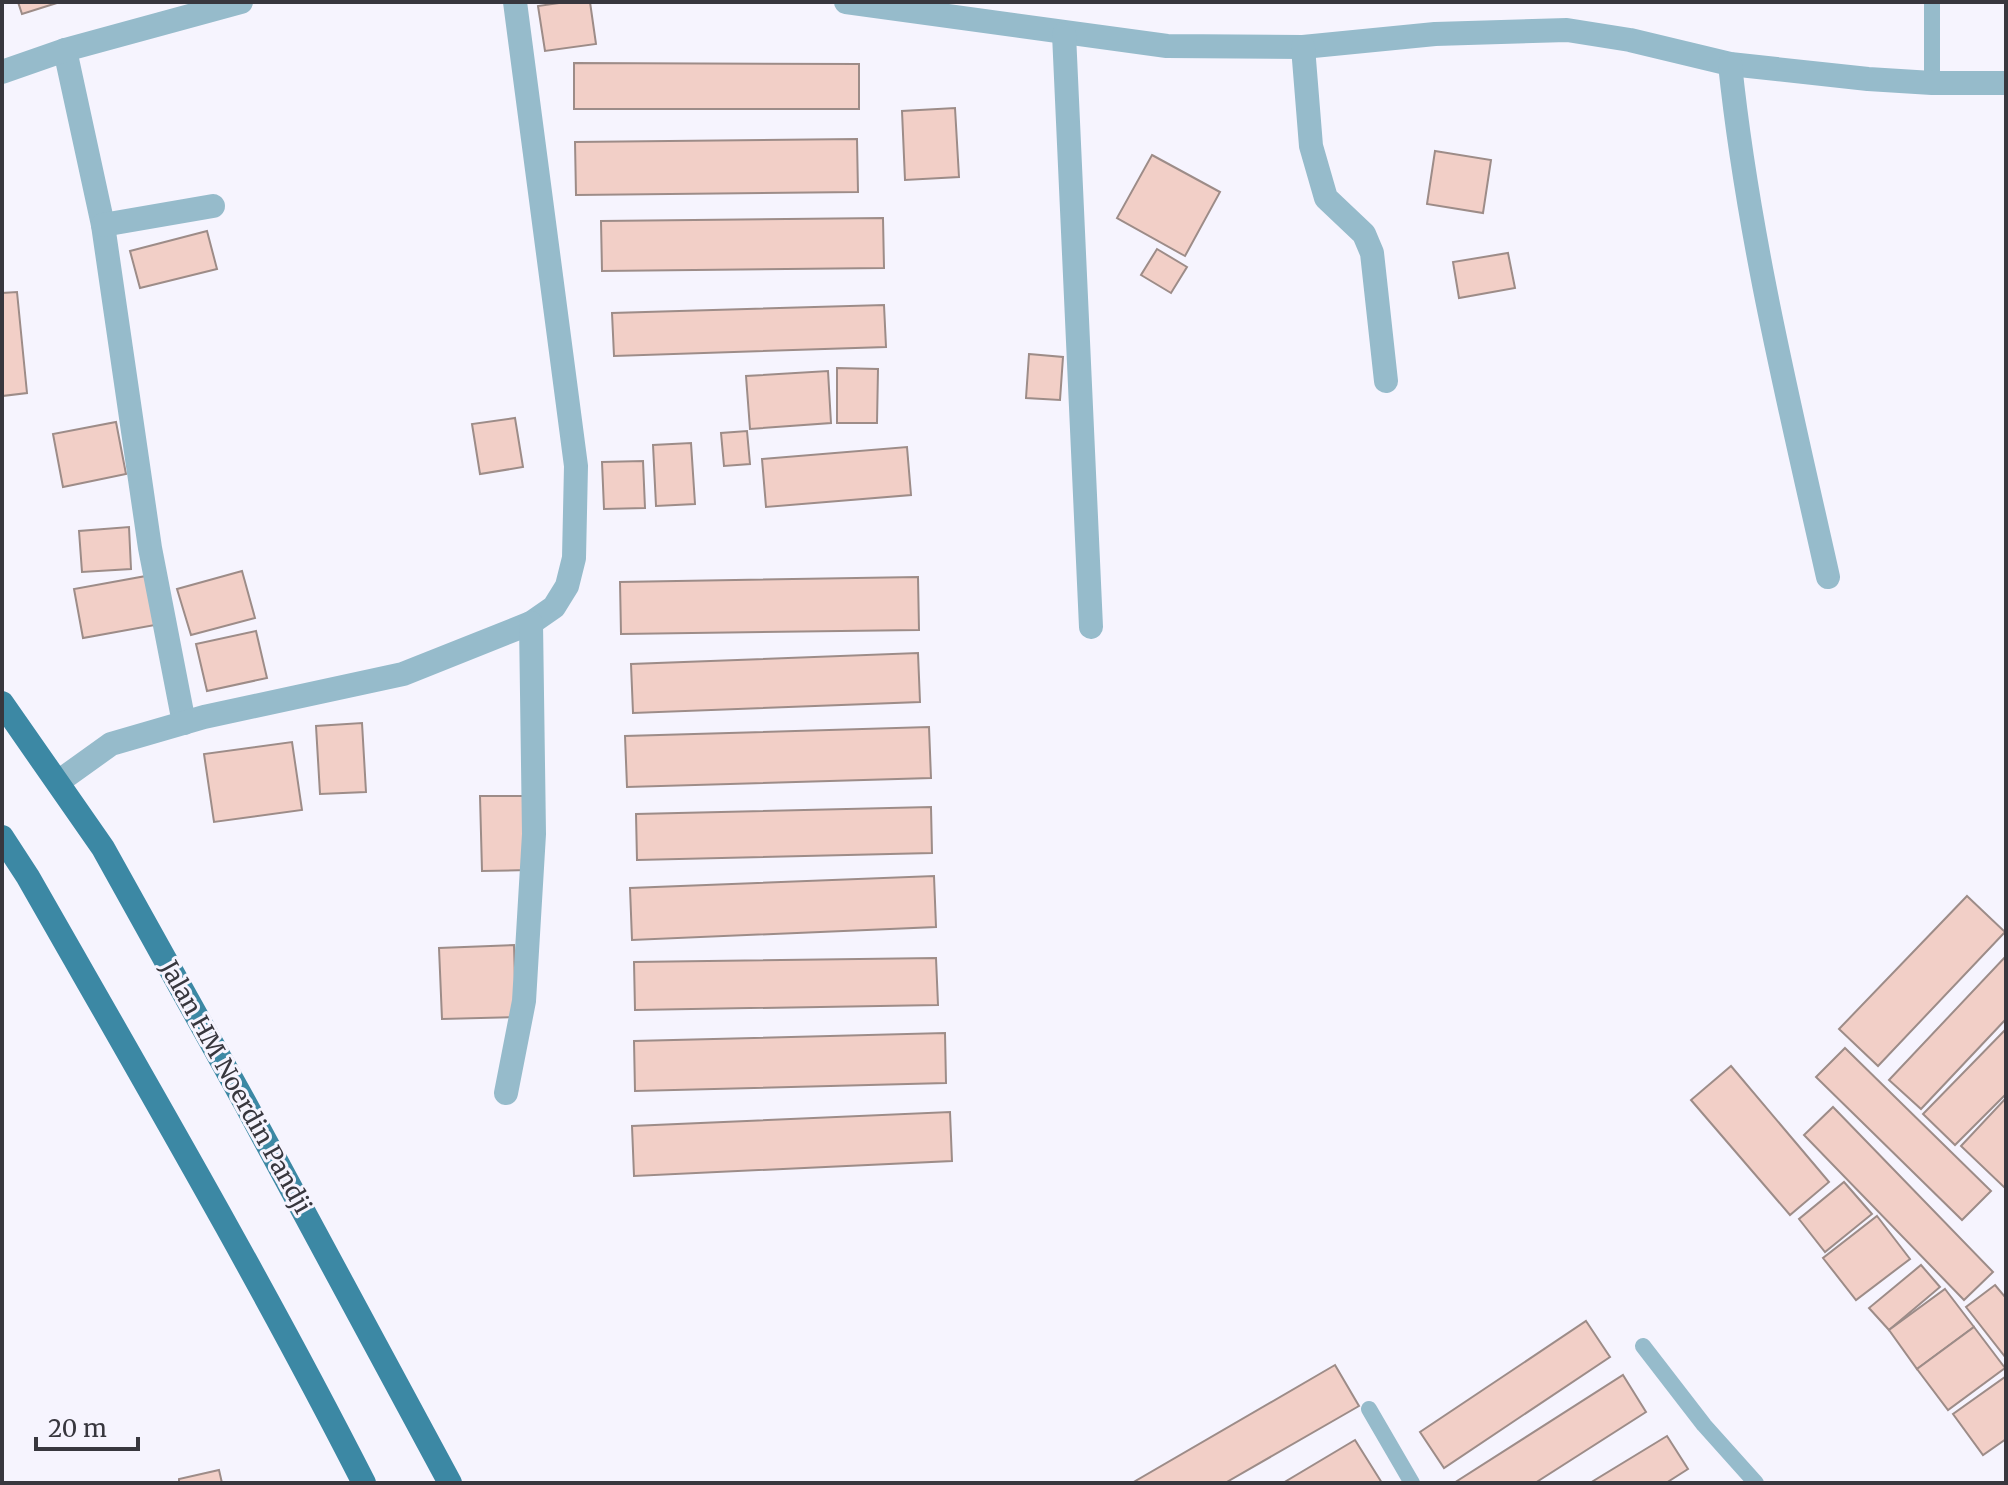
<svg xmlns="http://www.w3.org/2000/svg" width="2008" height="1485" font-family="Merriweather,serif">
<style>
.building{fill:#f2cfc7;stroke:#9d8c88;stroke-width:2}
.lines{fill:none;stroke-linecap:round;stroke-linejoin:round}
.lane{stroke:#96bbcb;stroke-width:16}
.street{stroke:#96bbcb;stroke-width:24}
.primary{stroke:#3c88a4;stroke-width:24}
.labels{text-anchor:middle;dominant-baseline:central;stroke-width:6;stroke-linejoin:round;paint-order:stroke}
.street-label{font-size:24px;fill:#38373e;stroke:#f6f4fe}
</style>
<rect width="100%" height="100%" fill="#f6f4fe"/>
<g class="building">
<path d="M18 2H60L22 14Z"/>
<path d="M566 2H590L596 44 545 51 538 6Z"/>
<path d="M574 63 859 64V109H574Z"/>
<path d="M955 108 959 177 905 180 902 111Z"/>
<path d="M857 139 858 192 576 195 575 142Z"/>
<path d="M1435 151 1491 160 1483 213 1427 204Z"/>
<path d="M1152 155 1220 192 1185 256 1117 218Z"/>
<path d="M883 218 884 268 602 271 601 221Z"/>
<path d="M207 231 217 269 140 288 130 251Z"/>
<path d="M1157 249 1187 267 1171 293 1141 275Z"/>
<path d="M1508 253 1515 288 1459 298 1453 262Z"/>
<path d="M17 292 27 393 2 396V293Z"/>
<path d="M884 305 886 347 614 356 612 313Z"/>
<path d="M1029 354 1063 357 1060 400 1026 398Z"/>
<path d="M837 368 878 369 877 423H837Z"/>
<path d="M828 371 831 423 750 429 746 376Z"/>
<path d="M515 418 523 467 480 474 472 424Z"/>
<path d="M116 422 126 474 63 487 53 434Z"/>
<path d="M747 431 750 464 724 466 721 433Z"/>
<path d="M691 443 695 504 656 506 653 445Z"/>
<path d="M907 447 911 495 766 507 762 459Z"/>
<path d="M643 461 645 508 604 509 602 462Z"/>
<path d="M129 527 131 569 82 572 79 531Z"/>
<path d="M242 571 255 618 191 635 177 589Z"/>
<path d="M146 576 155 625 83 638 74 589Z"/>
<path d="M918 577 919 630 621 634 620 582Z"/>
<path d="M256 631 267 678 207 691 196 644Z"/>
<path d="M918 653 920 702 633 713 631 664Z"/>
<path d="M362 723 366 792 320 794 316 726Z"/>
<path d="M929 727 931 778 627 787 625 736Z"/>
<path d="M292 742 302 810 214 822 204 754Z"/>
<path d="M480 796H527L528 870 482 871Z"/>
<path d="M931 807 932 853 637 860 636 814Z"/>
<path d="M934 876 936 927 632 940 630 888Z"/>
<path d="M1967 896 2005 932 1878 1066 1839 1029Z"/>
<path d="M514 945 516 1017 442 1019 439 948Z"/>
<path d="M2006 956V1019L1921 1109 1889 1080Z"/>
<path d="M936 958 938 1005 635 1010 634 962Z"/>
<path d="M2006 1029V1094L1955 1145 1923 1114Z"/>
<path d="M945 1033 946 1083 635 1091 634 1041Z"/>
<path d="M1845 1048 1991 1191 1962 1220 1816 1077Z"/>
<path d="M1731 1066 1829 1182 1790 1215 1691 1100Z"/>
<path d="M2006 1098V1189L1961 1146Z"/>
<path d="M1833 1107 1993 1272 1964 1300 1804 1135Z"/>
<path d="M950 1112 952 1161 634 1176 632 1126Z"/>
<path d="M1844 1182 1872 1214 1825 1252 1799 1219Z"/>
<path d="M1877 1216 1910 1259 1856 1300 1823 1258Z"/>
<path d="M1921 1265 1940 1287 1889 1330 1869 1308Z"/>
<path d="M1995 1285 2006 1298V1358L1966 1307Z"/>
<path d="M1945 1289 1974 1327 1917 1369 1889 1330Z"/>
<path d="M1586 1321 1610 1357 1444 1468 1420 1432Z"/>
<path d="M1974 1327 2005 1368 1948 1410 1917 1369Z"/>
<path d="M1335 1365 1359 1406 1225 1483H1132Z"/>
<path d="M1623 1375 1646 1412 1535 1483H1454Z"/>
<path d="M2005 1377 2006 1439 1983 1455 1953 1414Z"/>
<path d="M1667 1436 1688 1469 1666 1483H1590Z"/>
<path d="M1355 1440 1382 1483H1283Z"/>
<path d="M219 1470 222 1483H179V1479Z"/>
</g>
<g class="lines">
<g class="lane">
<path d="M1932 2V83"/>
<path d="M1643 1346 1704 1425 1756 1483"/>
<path d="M1369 1409 1412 1483"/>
</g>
<g class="street">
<path d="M846 2 1167 46 1303 47 1435 34 1567 30 1630 40 1730 64 1868 79 1932 83H2006"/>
<path d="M1064 34 1091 627"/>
<path d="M1303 47 1311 146 1326 198 1364 234 1372 253 1386 381"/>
<path d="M65 50 103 225 150 548 184 723"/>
<path d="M1730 64C1748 237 1790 407 1828 577"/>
<path d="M2 72 65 50 241 2"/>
<path d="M103 225 213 206"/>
<path d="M58 782 111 744 204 717 403 674 531 623 554 607 567 586 574 558 576 466 515 2"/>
<path d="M506 1093 524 1001 534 834 531 623"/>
</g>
<g class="primary">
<path d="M2 703 103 848 245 1103 450 1483"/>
<path d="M2 837 28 877C142 1077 259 1277 364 1483"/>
</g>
</g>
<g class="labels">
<g class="street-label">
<text transform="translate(236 1087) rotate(61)">Jalan HM Noerdin Pandji</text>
</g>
</g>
<rect width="2008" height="1485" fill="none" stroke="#38373e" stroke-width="8"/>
<path d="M36 1437v12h102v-12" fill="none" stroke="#38373e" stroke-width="4"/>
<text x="48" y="1437" font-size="24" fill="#38373e" stroke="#f6f4fe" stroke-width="6" paint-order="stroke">20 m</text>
</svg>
